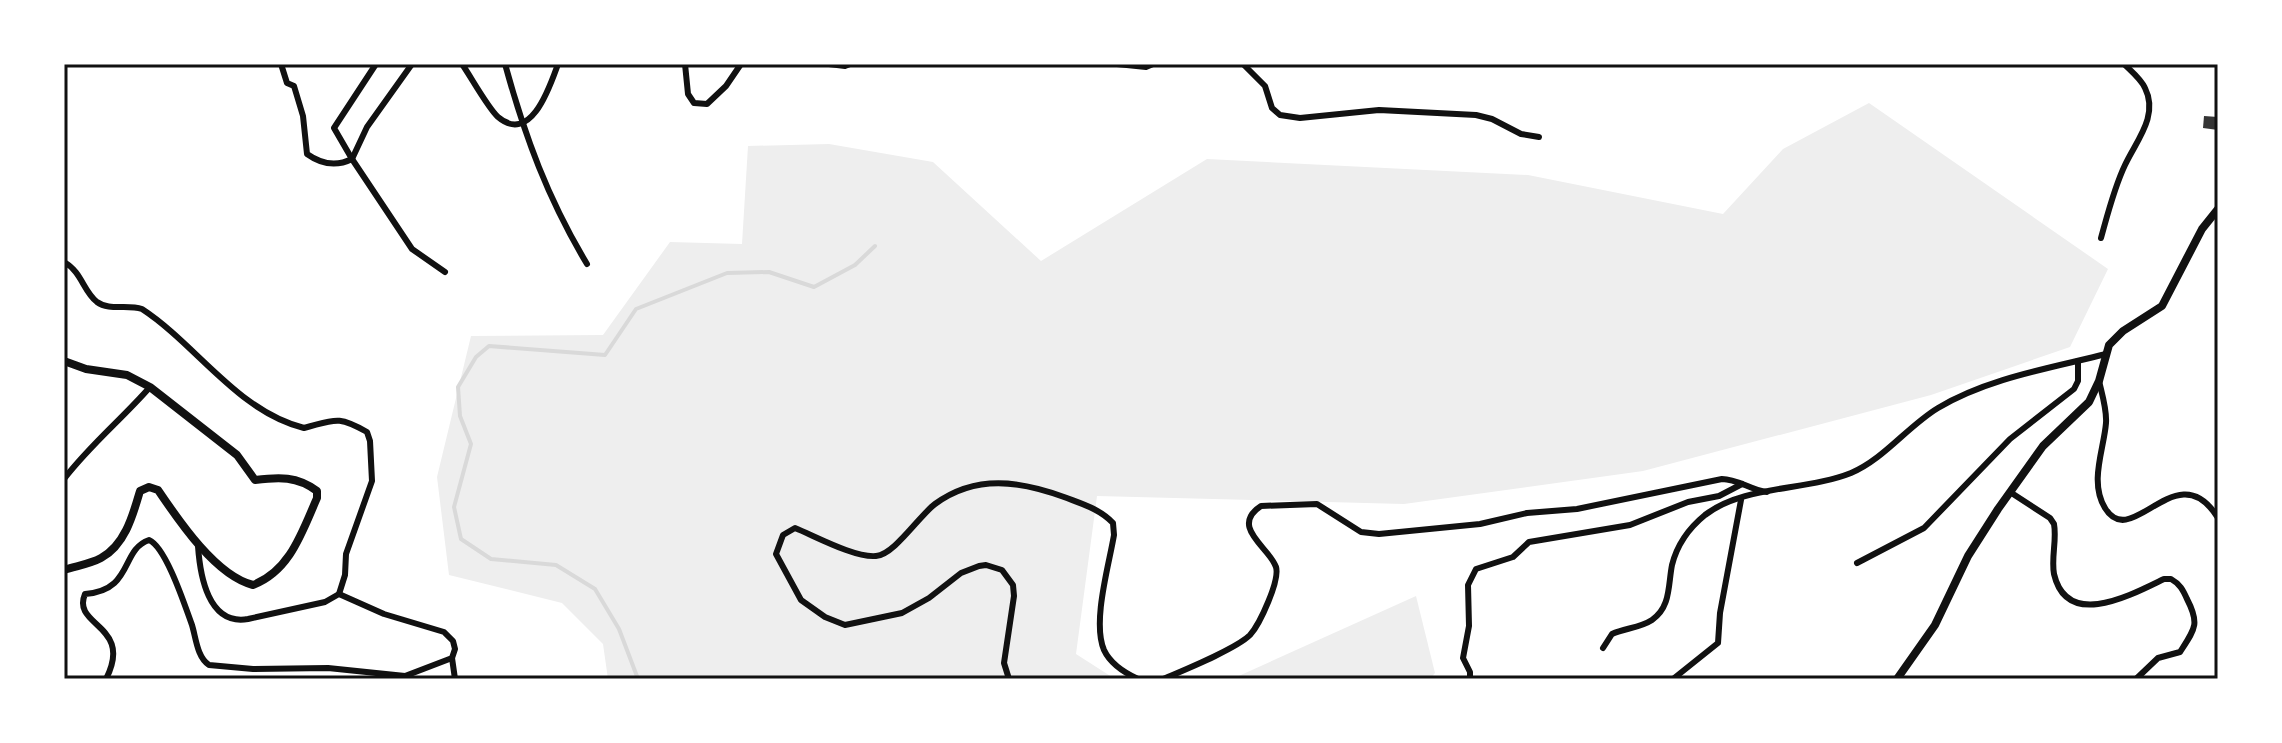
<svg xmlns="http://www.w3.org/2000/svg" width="2282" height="743" font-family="Ubuntu,sans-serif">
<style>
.green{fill:#eee}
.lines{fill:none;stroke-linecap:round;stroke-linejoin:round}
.stream{stroke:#d9d9d9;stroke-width:4}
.building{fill:#353535}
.minor{stroke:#111;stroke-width:6}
.tertiary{stroke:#111;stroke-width:8}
.neatline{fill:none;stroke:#111;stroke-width:3}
</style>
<rect width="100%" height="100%" fill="#fff"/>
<g class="green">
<path d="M1869 103 2108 269 2070 347 1931 395 1643 471 1404 504 1097 496 1076 654 1115 679H608L603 644 562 603 449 575 437 477 471 336 603 335 670 242 742 244 748 146 829 144 933 162 1041 261 1207 159 1528 175 1723 214 1783 149Z"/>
<path d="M1416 596 1435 673 1430 679H1232Z"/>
</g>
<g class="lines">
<path class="stream" d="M638 679 619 629 595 589 556 565 491 559 461 539 454 507 471 444 460 416 458 387 476 357 489 346 605 355 636 309 727 273 769 272 814 287 855 265 875 246"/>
</g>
<path class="building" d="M2204 116 2218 117V130L2203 128Z"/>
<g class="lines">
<g class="minor">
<path d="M281 64 287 83 294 86 303 116 307 154C321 164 336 167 352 159L367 127 412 64"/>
<path d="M376 64 334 128 352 159 412 249 445 272"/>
<path d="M462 64C471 77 488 108 498 117 531 145 550 86 558 64"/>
<path d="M505 64C525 137 548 199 587 264"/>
<path d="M685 64 688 94 694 103 707 104 726 86 741 64"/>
<path d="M829 64 845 66 850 64"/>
<path d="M958 64H976"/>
<path d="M1117 64 1146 67 1153 64"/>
<path d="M1243 64 1265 86 1272 108 1280 115 1300 118 1379 110 1476 115 1492 119 1521 134 1539 137"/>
<path d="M2101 238C2108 213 2114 188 2125 165 2136 141 2159 116 2145 88 2141 79 2131 71 2124 64"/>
<path d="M64 262C82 272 83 291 97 302 109 311 128 304 142 309 197 345 237 411 304 428 335 420 337 415 367 432L370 441 372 481 346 554 345 575 339 594"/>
<path d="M2099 381C2102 394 2107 410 2106 423 2104 449 2089 482 2105 508 2132 553 2177 451 2218 518"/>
<path d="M64 479C90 445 122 419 150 387"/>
<path d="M2010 492 2050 518 2054 524C2057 540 2051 557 2054 574 2067 630 2131 595 2164 579H2171C2180 584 2183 590 2187 599 2200 624 2195 629 2180 652L2158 658 2136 679"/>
<path d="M1857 563 1924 528 2010 439 2074 389 2078 381V361"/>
<path d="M1603 648 1612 634C1625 628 1640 628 1652 620 1671 607 1668 585 1672 565 1677 545 1689 528 1705 515 1744 485 1806 491 1851 473 1884 459 1908 426 1938 408 1988 378 2051 368 2106 354"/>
<path d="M452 658 455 679"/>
<path d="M106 679C134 624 71 627 85 594 134 590 120 550 149 540 166 547 185 606 192 625 196 638 197 657 209 665L253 669 328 668 405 676 452 658 455 649 453 641 444 632 384 614 339 594 325 602 248 619C208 626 200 575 198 546"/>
<path d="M1009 679 1004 663 1014 596 1013 585 1002 570 986 565 979 566 961 573 929 598 902 613 845 625 825 617 801 600 776 554 783 535 795 528C815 536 855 558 876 556 894 555 919 516 935 504 976 474 1020 481 1064 497 1082 504 1100 509 1113 523L1114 535C1109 565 1092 622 1104 650 1110 663 1125 673 1138 679"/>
<path d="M1163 679C1184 670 1236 649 1250 635 1260 624 1280 580 1276 567 1270 548 1229 527 1261 506L1317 504 1361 532 1379 534 1480 524 1527 513 1577 509 1722 479C1738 479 1750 490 1767 492"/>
<path d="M1470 679V672L1463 658 1469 626 1468 585 1476 569 1513 557 1529 542 1630 525 1688 502 1719 496 1742 484"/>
<path d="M1673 679 1718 643 1720 613 1741 500"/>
</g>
<g class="tertiary">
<path d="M64 361 86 369 127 375 150 387 237 455 255 480C279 477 297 476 317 491V498C302 532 290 571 253 585 216 576 179 521 158 490L149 487 140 491C133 515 125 545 101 558 90 564 76 566 64 570"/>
<path d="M1897 679 1935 625 1968 556 1998 509 2043 446 2089 402 2099 381 2109 345 2123 331 2162 306 2202 229 2218 209"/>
</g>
</g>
<rect width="2282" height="743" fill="none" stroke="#ffffff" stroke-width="132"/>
<rect x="66" y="66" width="2150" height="611" class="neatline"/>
</svg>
